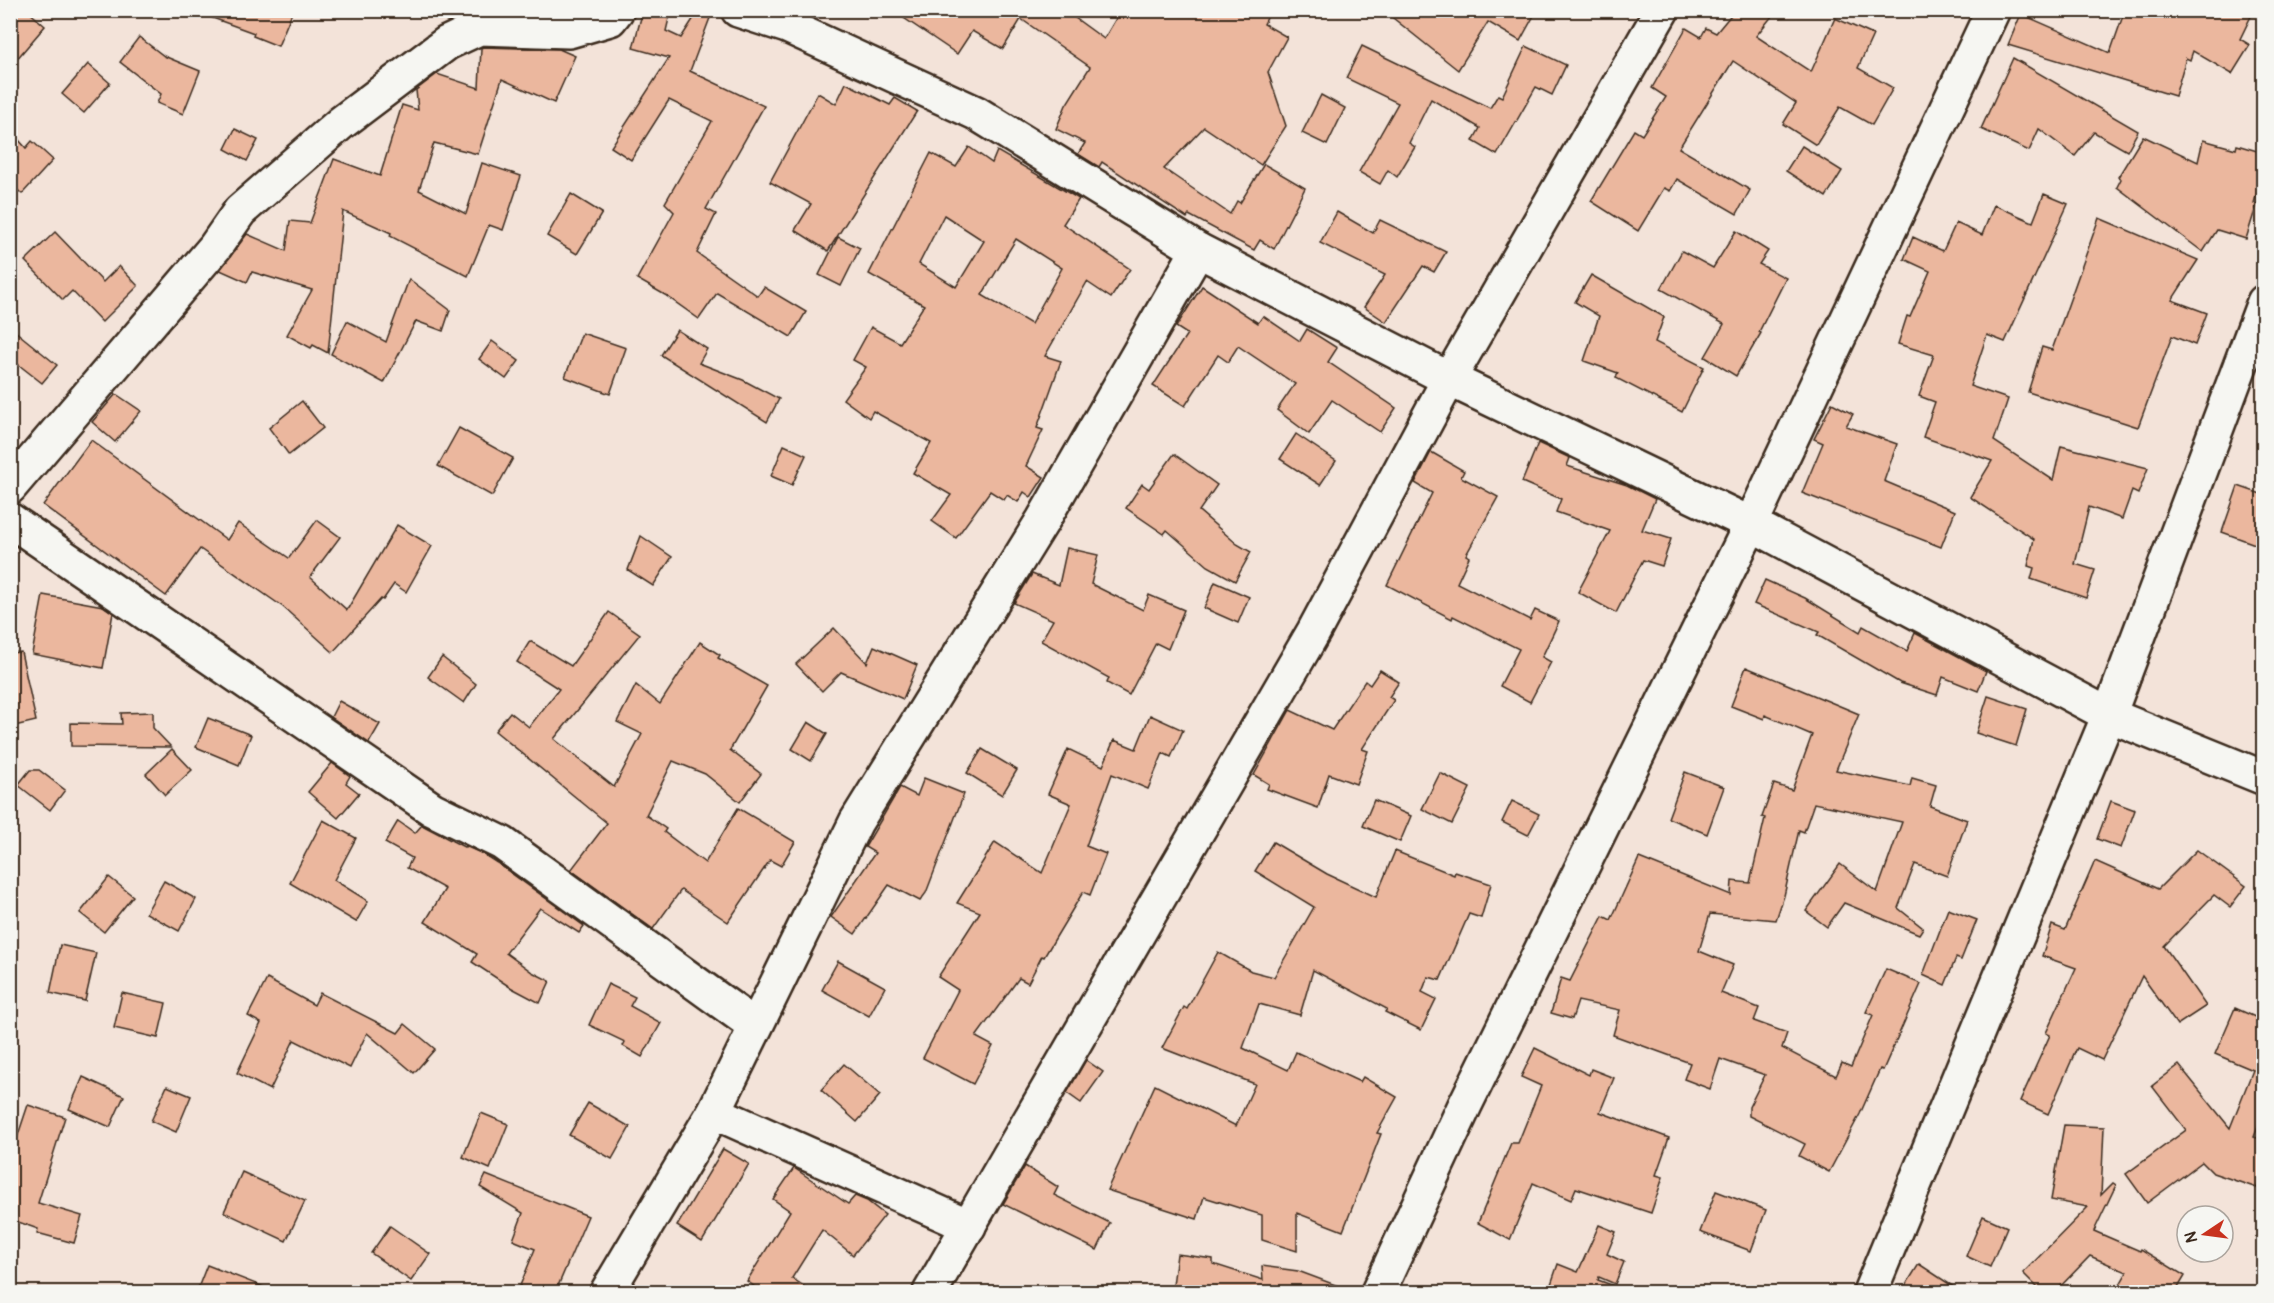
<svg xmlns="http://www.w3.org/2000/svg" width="2274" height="1303" font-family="Pangolin,sans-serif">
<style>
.building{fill:#ebb79e;stroke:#3b2a1e;stroke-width:1.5;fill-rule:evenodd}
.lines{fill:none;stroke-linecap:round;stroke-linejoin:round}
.minor-casing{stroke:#3b2a1e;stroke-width:38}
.minor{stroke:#f6f6f2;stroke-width:33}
</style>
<rect width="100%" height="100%" fill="#f3e3d9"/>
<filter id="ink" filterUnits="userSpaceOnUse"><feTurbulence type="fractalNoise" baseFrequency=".0167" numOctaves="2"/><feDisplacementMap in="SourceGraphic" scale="12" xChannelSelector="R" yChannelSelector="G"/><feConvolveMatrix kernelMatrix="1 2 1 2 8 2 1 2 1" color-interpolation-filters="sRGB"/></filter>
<g filter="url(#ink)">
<g class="building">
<path d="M10 10H27L45 26 10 67Z"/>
<path d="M200 10H293L278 46 253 36 254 33 199 13Z"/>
<path d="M643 10H671L666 31 681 38 699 10H713L690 71 764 106 706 209 716 214 697 253 758 296 764 287 806 312 791 337 717 293 699 319 665 295 637 279 674 212 665 203 712 121 669 100 631 160 611 147 669 58 633 48Z"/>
<path d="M892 10H1064L1104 39 1121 10H1271L1264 24 1287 37 1268 72 1286 126 1261 165 1204 127 1164 169 1230 214 1237 201 1240 203 1264 164 1305 188 1274 249 1260 240 1254 250 1189 215 1187 218 1102 162 1099 167 1078 154 1085 143 1056 129 1066 105 1090 67 1021 19 1003 49 972 31 957 54Z"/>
<path d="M1383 10H1537L1520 41 1488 22 1458 70Z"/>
<path d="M1735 10H1777L1756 36 1811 72 1835 18 1873 35 1858 68 1893 88 1872 125 1840 107 1816 145 1783 124 1796 103 1733 61 1679 148 1750 190 1737 214 1677 179 1670 191 1664 188 1638 231 1591 201 1634 130 1642 135 1666 97 1652 88 1686 28 1701 37 1706 28 1716 33Z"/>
<path d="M2125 10H2254L2240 39 2250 45 2232 74 2193 51 2190 60 2186 58 2175 96 2008 45 2021 14 2110 53Z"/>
<path d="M139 37 164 56 200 71 183 114 157 103 161 94 120 62Z"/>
<path d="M1362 46 1490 108 1498 95 1502 97 1526 46 1566 65 1552 95 1536 87 1497 155 1473 141 1480 128 1431 99 1409 143 1415 147 1397 177 1388 170 1380 184 1359 172 1398 103 1346 78Z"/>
<path d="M483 47 559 49 575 56 554 103 502 79 478 154 434 143 419 190 466 214 482 163 521 176 503 230 489 225 468 276 390 236 391 233 343 211 328 353 313 345 311 348 287 335 312 290 252 272 247 282 220 270 247 234 286 251 290 221 310 223 334 159 380 176 402 105 418 110 416 90 437 74 479 88 481 48Z"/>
<path d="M2013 58 2138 131 2127 151 2094 132 2075 156 2039 129 2029 151 1981 129Z"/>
<path d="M88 64 110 83 84 113 62 94Z"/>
<path d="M846 83 890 105 895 98 917 111 828 251 795 230 811 204 770 182 818 93 836 104Z"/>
<path d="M1321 95 1345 108 1327 145 1302 133Z"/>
<path d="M235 129 258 140 247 161 225 149Z"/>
<path d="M10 130 26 148 32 141 53 160 22 194 10 183Z"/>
<path d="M2143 136 2198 162 2203 140 2236 149 2237 145 2264 153V171L2254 203 2257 204 2246 239 2217 230 2203 252 2117 187 2121 179 2118 177Z"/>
<path d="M1802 146 1842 171 1826 197 1786 171Z"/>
<path d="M969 147 992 163 997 151 1079 199 1063 224 1130 269 1111 298 1087 282 1045 356 1061 361 1037 428 1043 430 1026 466 1044 477 1031 497 1024 492 1018 502 1007 495 1004 500 990 491 956 538 932 521 951 495 913 473 931 443 873 411 869 418 843 399 866 367 853 360 871 327 900 343 924 305 869 274 931 153 956 167ZM944 215 984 241 956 287 919 264ZM1016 239 1062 268 1031 324 982 295Z"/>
<path d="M571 194 602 213 577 254 547 236Z"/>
<path d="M2044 194 2068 204 2005 342 1987 335 1970 386 2008 399 1994 441 2053 480 2061 446 2148 468 2138 494 2132 491 2122 519 2089 507 2075 564 2095 570 2086 598 2031 579 2034 568 2028 566 2034 539 1970 497 1992 461 1923 437 1935 402 1919 396 1934 355 1898 344 1907 316 1910 317 1930 271 1904 259 1913 237 1943 251 1956 223 1982 235 1994 205 2033 222Z"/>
<path d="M1337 212 1373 233 1380 220 1446 252 1434 272 1423 266 1386 322 1364 307 1385 275 1320 243Z"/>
<path d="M2099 218 2198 260 2172 300 2207 313 2195 345 2172 336 2138 427 2028 392 2042 347 2052 350Z"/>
<path d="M1736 231 1768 251 1759 264 1786 278 1759 332 1761 333 1736 376 1705 357 1724 324 1661 289 1682 251 1713 268Z"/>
<path d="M55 232 103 282 119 266 138 286 102 322 72 291 63 300 25 261Z"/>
<path d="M838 237 860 248 841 286 819 275Z"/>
<path d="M1591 275 1664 317 1655 342 1704 367 1682 412 1616 378 1618 373 1584 361 1599 316 1575 302Z"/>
<path d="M409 279 450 310 443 331 416 321 384 383 331 354 347 321 386 342Z"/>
<path d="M1202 286 1258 323 1263 316 1300 341 1307 329 1337 348 1328 362 1396 408 1380 432 1332 400 1309 434 1277 410 1295 384 1238 346 1228 362 1218 355 1185 406 1153 386 1187 334 1176 327Z"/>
<path d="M10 327 57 365 42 383 10 358Z"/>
<path d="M677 330 707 349 699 363 743 380 779 399 767 422 661 355Z"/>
<path d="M582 333 626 348 610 394 565 377Z"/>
<path d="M492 341 519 361 506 379 479 359Z"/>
<path d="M116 394 141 411 115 442 92 422Z"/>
<path d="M302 401 323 428 289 455 269 428Z"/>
<path d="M1832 403 1853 414 1846 426 1897 444 1884 481 1955 511 1941 547 1802 493 1823 443 1814 439Z"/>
<path d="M459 428 513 458 492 496 438 466Z"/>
<path d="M1296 434 1336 461 1320 485 1280 459Z"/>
<path d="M91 440 227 540 238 523 289 558 317 520 340 537 310 577 347 610 397 525 432 546 406 592 394 584 383 600 381 599 333 652 283 607 200 549 166 596 43 505Z"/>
<path d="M1538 443 1570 458 1567 466 1627 485 1655 499 1642 530 1671 539 1662 566 1643 560 1616 613 1578 592 1610 531 1556 512 1561 499 1522 482Z"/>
<path d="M784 445 806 455 792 485 771 476Z"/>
<path d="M1431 452 1464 471 1461 477 1498 497 1466 555 1469 557 1457 583 1530 620 1535 610 1559 621 1542 657 1551 662 1530 702 1500 686 1519 649 1453 616 1452 619 1387 585 1432 493 1415 483Z"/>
<path d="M1174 454 1217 485 1199 511 1237 544 1251 552 1235 581 1208 566 1167 530 1164 534 1126 508 1142 484 1149 489Z"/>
<path d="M2238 486 2264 495V521L2255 544 2222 532Z"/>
<path d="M641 536 672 557 653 586 628 570Z"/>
<path d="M1067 548 1098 555 1091 584 1143 610 1149 595 1184 610 1168 649 1156 643 1129 695 1107 683 1109 678 1041 641 1053 620 1014 603 1032 574 1059 585Z"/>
<path d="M1765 580 1805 598 1860 632 1863 626 1907 651 1915 633 1986 671 1978 691 1943 677 1937 695 1900 683 1817 635 1819 632 1754 604Z"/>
<path d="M1215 582 1249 597 1238 623 1204 608Z"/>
<path d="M43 595 103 606 113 613 103 668 32 654Z"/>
<path d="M609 612 640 634 554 739 614 787 642 734 617 722 636 685 660 704 700 642 720 655 718 658 767 686 730 750 761 774 740 802 705 774 673 761 646 815 666 829 664 832 705 863 738 808 795 842 781 866 770 860 728 922 681 890 653 929 571 870 607 823 495 731 510 712 529 727 559 689 517 662 530 641 571 666Z"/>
<path d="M834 628 867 663 874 646 917 665 903 699 841 672 822 691 796 664Z"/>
<path d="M21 652 36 721 10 727V653Z"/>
<path d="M442 657 476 684 464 703 428 677Z"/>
<path d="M1746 667 1859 714 1836 770 1910 786 1912 778 1936 785 1930 806 1967 820 1947 876 1915 864 1898 908 1923 928 1919 934 1844 903 1827 927 1806 911 1840 864 1877 892 1902 822 1814 803 1804 832 1799 830 1784 896 1776 920 1710 914 1699 951 1733 965 1721 993 1759 1008 1754 1021 1787 1033 1782 1048 1836 1076 1842 1063 1851 1067 1873 1015 1866 1012 1886 969 1921 984 1883 1070 1880 1069 1860 1114 1829 1172 1799 1156 1805 1144 1749 1116V1107L1765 1075 1720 1059 1710 1089 1684 1079 1690 1063 1613 1035 1620 1010 1578 1001 1572 1019 1551 1013 1561 978 1570 981 1603 916 1611 920 1639 858 1731 895 1732 881 1750 883 1765 818 1762 817 1774 784 1792 790 1812 735 1765 715 1764 719 1731 706Z"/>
<path d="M1380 670 1399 682 1389 697 1394 700 1362 749 1368 751 1356 784 1329 774 1318 808 1267 789 1269 784 1254 775 1290 710 1332 730 1365 681 1370 685Z"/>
<path d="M1988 696 2027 709 2016 746 1976 733Z"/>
<path d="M339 701 380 724 369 743 331 717Z"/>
<path d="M153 712V728L171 747 71 746V723L122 724 121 713Z"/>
<path d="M1150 715 1183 730 1171 757 1163 753 1148 789 1112 774 1086 846 1106 854 1090 895 1083 892 1044 957 1042 956 1028 983 1019 978 976 1037 993 1046 973 1084 923 1058 958 990 938 977 980 912 957 903 995 842 1042 873 1071 804 1048 794 1068 749 1103 766 1114 740 1136 749Z"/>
<path d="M208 718 251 735 239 765 196 747Z"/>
<path d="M808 722 827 734 811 761 792 749Z"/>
<path d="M172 749 192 770 165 795 146 774Z"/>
<path d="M982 749 1017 770 1002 795 967 773Z"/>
<path d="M332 763 350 776 346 783 359 793 338 818 308 792Z"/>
<path d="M30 770H39L65 790 50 810 18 785Z"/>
<path d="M1685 772 1724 787 1707 834 1668 818Z"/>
<path d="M1440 773 1470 788 1452 824 1422 809Z"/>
<path d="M924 778 964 794 926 893 920 901 889 885 855 934 831 917 875 853 865 847 900 787 917 796Z"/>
<path d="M1374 800 1411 816 1400 842 1363 826Z"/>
<path d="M1512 801 1539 814 1528 835 1502 822Z"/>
<path d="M2111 801 2135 810 2121 848 2097 839Z"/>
<path d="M323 820 356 838 334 880 368 901 356 922 290 883Z"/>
<path d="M398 821 415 833 422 825 464 847 465 846 483 854 497 863 584 926 579 933 540 908 506 953 532 972 550 981 540 1003 510 987 472 962 477 954 425 922 445 889 407 868 412 858 385 843Z"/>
<path d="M1273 842 1327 874 1376 897 1395 851 1454 875 1455 872 1491 884 1481 918 1469 914 1440 980 1428 977 1422 992 1436 999 1421 1030 1385 1012 1387 1009 1313 970 1300 1015 1259 1004 1243 1048 1288 1070 1296 1052 1360 1082 1363 1077 1397 1097 1377 1133 1381 1134 1343 1231 1297 1213V1251L1262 1240V1215L1204 1197 1197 1219 1107 1190 1155 1085 1236 1126 1255 1084 1162 1048 1184 1007 1187 1009 1218 952 1251 971 1274 977 1314 907 1255 871Z"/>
<path d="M2197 850 2246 886 2230 907 2214 895 2164 946 2206 1006 2177 1025 2142 976 2102 1060 2077 1048 2048 1114 2020 1101 2050 1035 2046 1033 2076 968 2042 956 2052 925 2065 930 2095 861 2158 889Z"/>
<path d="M109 877 133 896 104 932 80 913Z"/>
<path d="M164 881 196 899 179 931 146 913Z"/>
<path d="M1948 909 1977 920 1961 960 1956 958 1945 985 1923 975Z"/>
<path d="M60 945 96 953 85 1001 50 993Z"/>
<path d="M838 961 885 987 869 1016 822 990Z"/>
<path d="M267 979 314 1005 320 993 398 1033 405 1024 435 1049 414 1073 367 1033 350 1068 294 1040 270 1090 237 1073 261 1023 248 1016Z"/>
<path d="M608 984 635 997 630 1006 661 1023 642 1057 623 1046 625 1042 589 1025Z"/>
<path d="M122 993 166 1003 158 1038 114 1028Z"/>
<path d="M2235 1008 2264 1021V1112L2254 1137 2264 1140V1169L2257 1188 2213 1173 2202 1162 2147 1203 2126 1174 2186 1130 2152 1086 2179 1065 2230 1128 2253 1070 2215 1054Z"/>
<path d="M1535 1048 1589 1075 1591 1069 1614 1078 1600 1112 1669 1138 1656 1175 1663 1177 1651 1213 1576 1188 1571 1200 1533 1183 1510 1240 1478 1223 1511 1143H1518L1541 1086 1521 1077Z"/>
<path d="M1086 1060 1103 1072 1081 1103 1067 1093Z"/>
<path d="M844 1064 880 1095 857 1122 821 1090Z"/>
<path d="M83 1077 124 1096 110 1127 69 1109Z"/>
<path d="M167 1086 191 1096 176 1132 151 1121Z"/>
<path d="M588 1103 630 1127 612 1159 569 1135Z"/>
<path d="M28 1105 65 1117 38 1203 82 1216 74 1243 37 1233 38 1229 10 1219V1159Z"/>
<path d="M481 1113 508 1124 490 1169 463 1157Z"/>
<path d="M2064 1125 2104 1127 2101 1195 2113 1183 2116 1185 2094 1231 2140 1251 2141 1249 2185 1276 2175 1293H2115L2127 1272 2090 1256 2054 1293H2043L2023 1273 2088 1207 2051 1200Z"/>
<path d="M723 1149 749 1164 702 1242 677 1226Z"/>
<path d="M1025 1166 1058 1187 1054 1195 1110 1223 1097 1250 1003 1204Z"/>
<path d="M794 1168 848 1204 855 1196 867 1201 885 1215 853 1255 822 1230 792 1278 814 1293H763L747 1281 790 1211 773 1199Z"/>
<path d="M242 1172 305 1201 286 1241 224 1212Z"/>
<path d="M486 1175 588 1216 555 1293H517L535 1249 513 1240 523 1213 480 1187Z"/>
<path d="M1716 1191 1766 1210 1751 1251 1700 1232Z"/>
<path d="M1983 1216 2007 1227 1990 1267 1966 1256Z"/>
<path d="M1599 1225 1616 1232 1607 1254 1624 1262 1615 1284 1599 1277 1598 1280 1627 1291 1626 1293H1548L1558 1264 1578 1272Z"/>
<path d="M390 1226 430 1254 411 1281 371 1253Z"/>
<path d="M1177 1254 1213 1259V1264L1263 1280 1262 1266 1298 1271 1349 1290V1293H1172Z"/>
<path d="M1919 1264 1963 1293H1901Z"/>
<path d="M207 1265 274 1291 273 1293H196Z"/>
</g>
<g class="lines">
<defs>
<g id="minor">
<path d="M738 10 787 26 976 113 1198 250 1449 379 1751 524 2109 715 2264 778"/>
<path d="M10 487 215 247 240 211 341 123 447 43 479 28 569 31 610 19 617 10"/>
<path d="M10 520 432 809 502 843 755 1026"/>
<path d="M714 1112 969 1226"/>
<path d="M607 1292 714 1112 856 822 1043 520 1198 250"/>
<path d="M930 1292 1314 631 1449 379 1662 10"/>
<path d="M1378 1292 1465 1105 1751 524 1993 10"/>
<path d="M1870 1292 2109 715 2264 302"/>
</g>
</defs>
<use href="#minor" class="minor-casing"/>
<use href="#minor" class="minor"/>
</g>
</g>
<rect width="2274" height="1303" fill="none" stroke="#f6f6f2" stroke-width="36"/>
<rect x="18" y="18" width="2238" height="1267" fill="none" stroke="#3b2a1e" stroke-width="2" filter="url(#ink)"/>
<g transform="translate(2205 1234) rotate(257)"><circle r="28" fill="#f6f6f2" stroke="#aba49d" stroke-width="1.5"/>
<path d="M0-4.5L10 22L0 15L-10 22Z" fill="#c8321e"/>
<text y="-9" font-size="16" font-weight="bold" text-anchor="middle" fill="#3b2a1e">N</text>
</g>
</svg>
